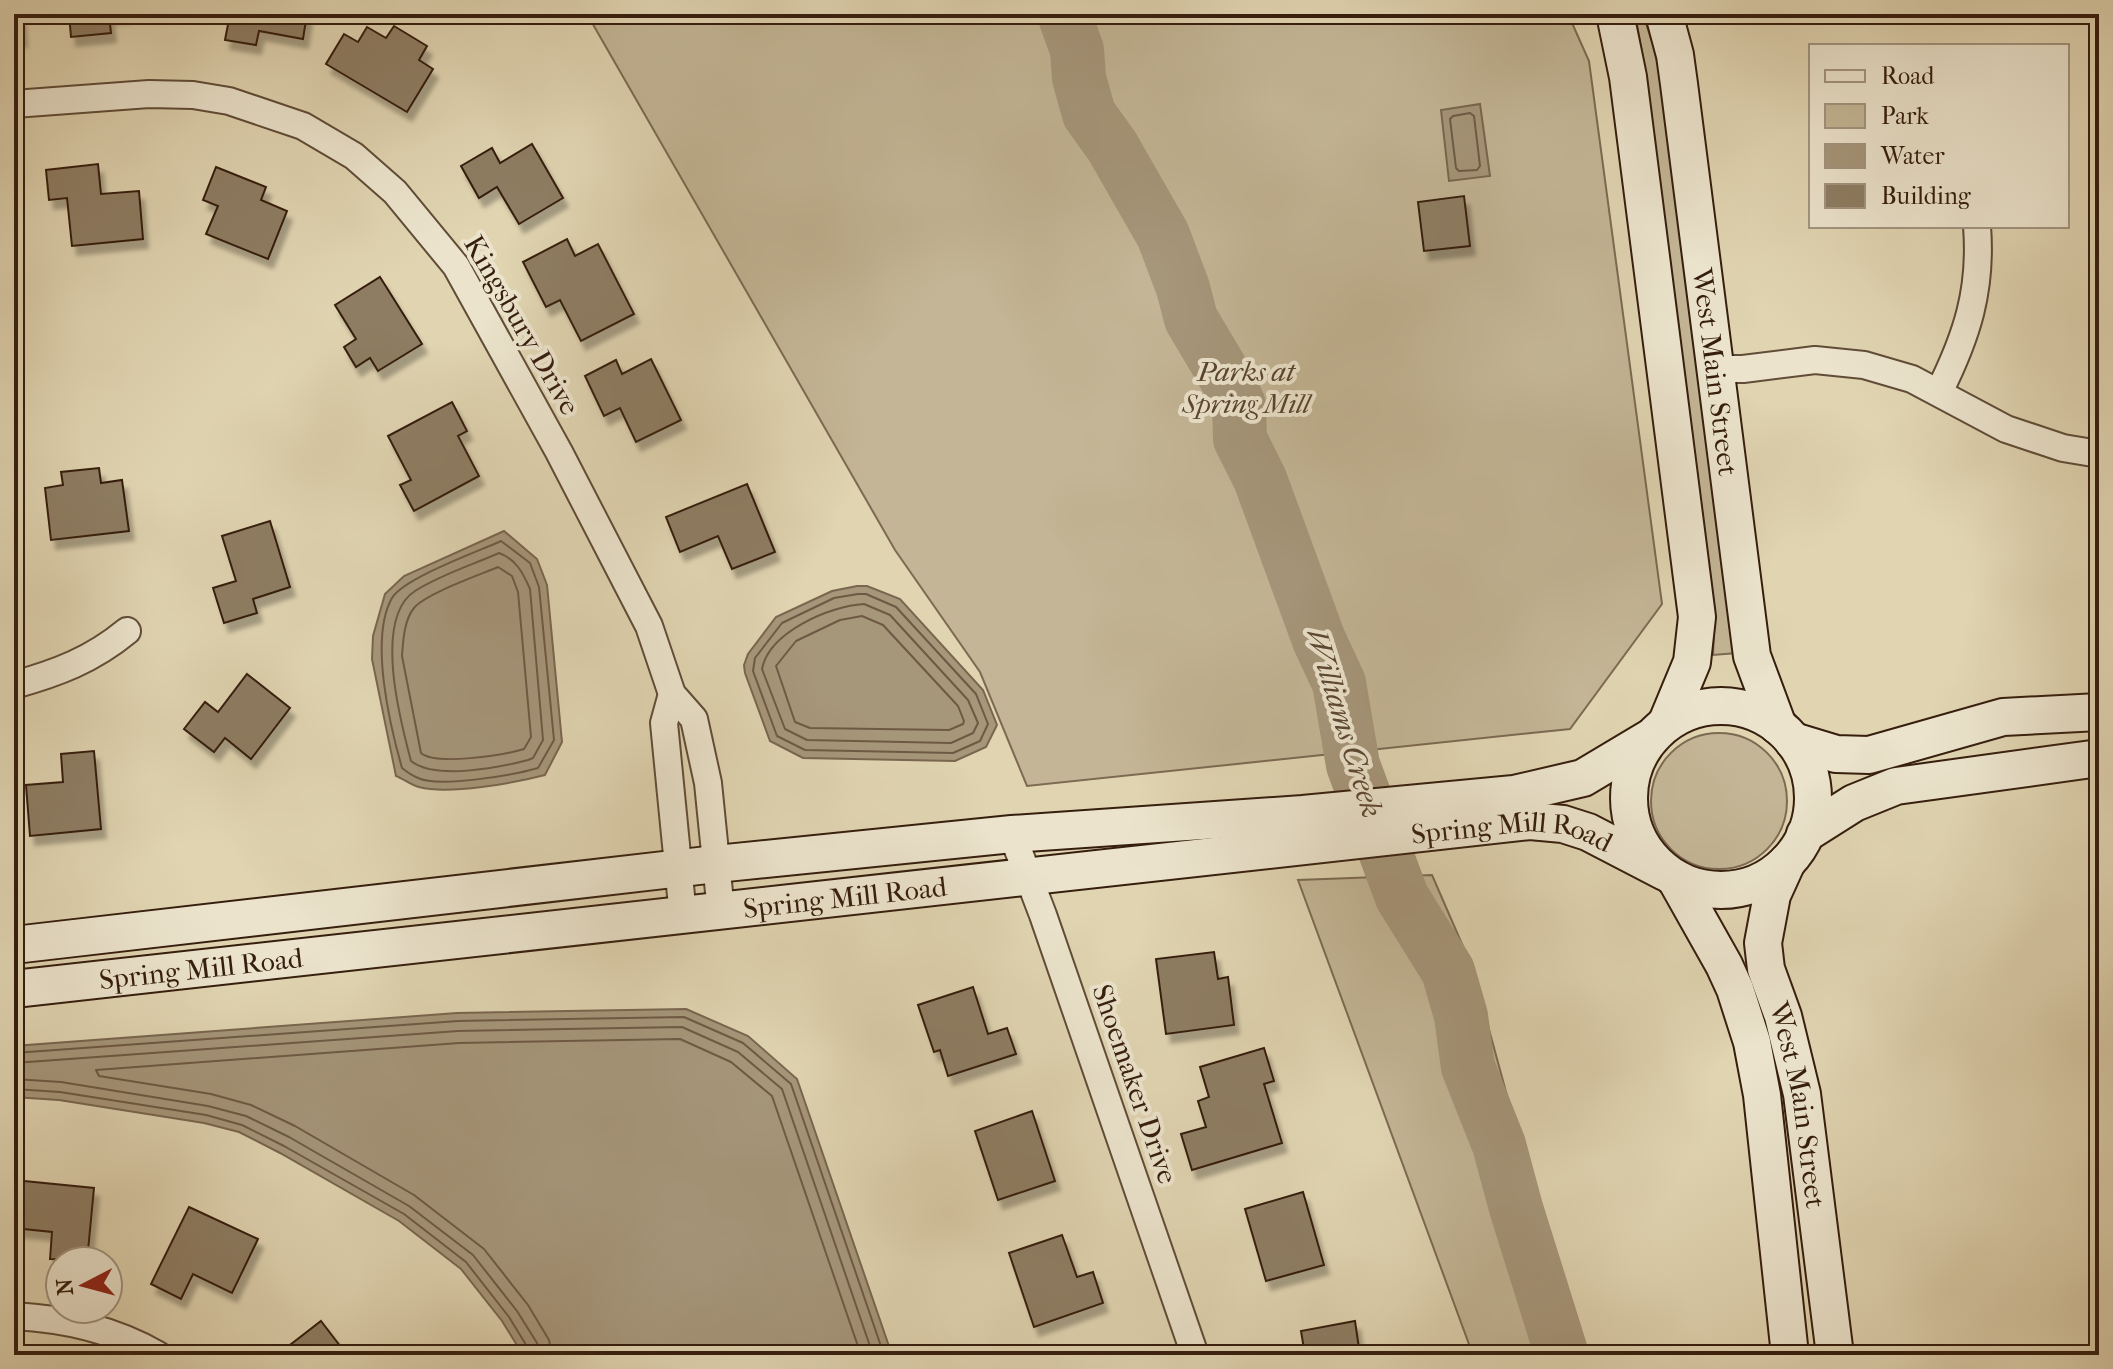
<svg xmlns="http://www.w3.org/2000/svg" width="2113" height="1369" font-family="'IM FELL French Canon',serif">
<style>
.green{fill:#c3b595;stroke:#7c6a52;stroke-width:2}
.water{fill:#a6967a;stroke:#79664f;stroke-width:2}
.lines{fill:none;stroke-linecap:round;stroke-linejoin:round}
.shore{stroke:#6e5a44;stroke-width:2}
.river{stroke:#a6967a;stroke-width:54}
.building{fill:#8e7d63;stroke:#361e0e;stroke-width:2;filter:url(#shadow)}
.street-casing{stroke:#604c37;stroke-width:30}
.secondary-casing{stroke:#361e0e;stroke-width:40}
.street{stroke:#ebe3cc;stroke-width:26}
.secondary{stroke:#ebe3cc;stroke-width:36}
.labels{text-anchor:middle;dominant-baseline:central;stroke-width:8;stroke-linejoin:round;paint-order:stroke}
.street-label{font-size:28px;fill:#361e0e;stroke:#ebe3cc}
.park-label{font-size:28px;font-style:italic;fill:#594430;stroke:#ebe3cc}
.water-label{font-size:30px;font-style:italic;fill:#5d4834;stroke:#ebe3cc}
</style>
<defs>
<filter id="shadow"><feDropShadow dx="5" dy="9" stdDeviation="2" flood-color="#0004"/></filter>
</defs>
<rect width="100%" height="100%" fill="#e0d4b1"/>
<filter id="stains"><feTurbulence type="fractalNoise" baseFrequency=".0025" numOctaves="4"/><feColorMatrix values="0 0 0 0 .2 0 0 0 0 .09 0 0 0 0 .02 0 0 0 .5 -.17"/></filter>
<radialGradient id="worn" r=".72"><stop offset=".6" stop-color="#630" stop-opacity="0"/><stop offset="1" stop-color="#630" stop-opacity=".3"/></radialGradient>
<g class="green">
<path d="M587 14H1568L1589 61 1662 604 1570 729 1027 786 980 672 895 550Z"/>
<path d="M1635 14H1643L1654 48 1663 89 1737 653 1713 655 1715 611 1645 69Z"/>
<circle cx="1719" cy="801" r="68"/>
<path d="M1432 875 1472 967 1561 1294 1584 1355H1473L1298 880Z"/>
</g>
<g class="water">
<path d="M1480 104 1490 176 1449 181 1441 110Z"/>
<path d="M504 531 537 559 547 585 562 742 545 775C514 783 449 795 419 787 411 785 404 779 396 776L372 659 373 636 385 594 404 576Z"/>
<path d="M857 586H867L900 599 983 690 997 725 986 747 955 761 803 758 770 741 745 673 744 665 748 654 776 617 832 591Z"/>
<path d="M686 1009 748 1036 797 1079 892 1355H523L502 1321 461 1269 399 1221 280 1153 239 1132 204 1123 59 1100 14 1097V1046L457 1013Z"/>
</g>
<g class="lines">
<g class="shore">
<path d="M1470 113 1474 116 1480 166 1477 170 1459 171 1456 168 1450 119 1453 116Z"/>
<path d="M501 541 530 563 539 587 554 740 538 768C514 775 439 788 418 778 413 776 407 772 402 768 390 726 369 638 392 598 404 578 477 552 501 541Z"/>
<path d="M499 553C516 559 523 573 530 589L543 740 533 758 528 760C498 768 435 780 411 761 400 720 373 618 415 591 440 575 472 565 499 553Z"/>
<path d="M498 567 512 576 518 592 531 737 524 749C504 755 436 766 421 753L402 656C403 642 404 620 414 608 425 594 479 575 498 567Z"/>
<path d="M858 594H866L896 607 976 694 988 724 980 741 953 753 805 750 777 736 753 671 755 658 782 623 834 598Z"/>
<path d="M864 604 890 615 968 700 978 723 973 733 951 743 807 740 785 729 762 669C769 632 830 606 864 604Z"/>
<path d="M862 616 883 625 958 706 964 721 963 724 949 730 810 728 795 722 776 666 796 641 840 620Z"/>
<path d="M14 1053 458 1021 684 1017 743 1043 791 1084 884 1355"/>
<path d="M14 1063 458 1031 682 1027 738 1052 782 1089 873 1355"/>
<path d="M14 1079 61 1082 208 1106 246 1116 289 1137 409 1206 473 1255 517 1311 537 1343 539 1355"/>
<path d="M14 1089 60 1092 206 1115 242 1125 284 1146 404 1214 466 1262 509 1317 528 1348 529 1355"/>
<path d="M552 1355 549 1340 528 1305 484 1249 414 1195 295 1126 251 1105 211 1094 99 1076 96 1070 459 1043 680 1039 731 1062 772 1096 861 1355"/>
</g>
<path class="river" d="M1064 14 1077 50 1079 78 1089 114 1112 146 1163 235 1183 288 1191 319 1229 383 1239 405 1240 439 1260 479 1319 640 1339 683 1353 765 1402 897 1448 971 1461 1016 1468 1067 1499 1145 1516 1208 1562 1355"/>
</g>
<g class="building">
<path d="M14 14H20L22 38H14Z"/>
<path d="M69 14H126L109 15 111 33 71 37Z"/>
<path d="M230 14H307L303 39 259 31 256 45 225 40Z"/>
<path d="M394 26 427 46 419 60 433 69 407 112 326 64 344 34 358 42 367 27 386 38Z"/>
<path d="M532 144 563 198 519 224 497 187 479 198 461 166 492 148 500 163Z"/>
<path d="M98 164 101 194 139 191 143 239 72 246 67 198 49 200 46 170Z"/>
<path d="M216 167 266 187 261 200 287 211 268 259 206 234 218 206 203 200Z"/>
<path d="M1464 196 1470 246 1424 251 1418 202Z"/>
<path d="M567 239 575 256 598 244 634 314 581 341 560 300 546 307 523 262Z"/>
<path d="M380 277 422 344 378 371 370 358 356 367 344 347 356 339 335 305Z"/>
<path d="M651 359 681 420 636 442 620 408 604 416 585 376 616 360 622 374Z"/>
<path d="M452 402 467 431 458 436 479 476 414 511 400 485 411 480 388 436Z"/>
<path d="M99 468 101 483 122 480 129 531 51 540 45 488 63 485 61 472Z"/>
<path d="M747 484 775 552 732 569 718 536 680 552 666 517Z"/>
<path d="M270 521 290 587 253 599 257 613 224 623 213 588 236 581 222 536Z"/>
<path d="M247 674 290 708 251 759 225 738 214 752 184 729 205 702 218 712Z"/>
<path d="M94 751 101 829 30 836 26 785 63 782 61 754Z"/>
<path d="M1214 952 1218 979 1228 977 1234 1025 1166 1034 1156 959Z"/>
<path d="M973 987 988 1034 1007 1028 1016 1054 948 1076 940 1050 934 1052 918 1005Z"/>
<path d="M1264 1048 1274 1081 1264 1084 1282 1143 1192 1170 1181 1134 1206 1127 1198 1101 1209 1097 1200 1067Z"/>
<path d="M1032 1111 1055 1181 998 1200 975 1131Z"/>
<path d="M14 1180 94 1188 87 1261 50 1259 52 1232 14 1228Z"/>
<path d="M1303 1192 1324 1265 1266 1281 1245 1209Z"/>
<path d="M189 1207 258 1239 232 1293 193 1274 181 1299 151 1284Z"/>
<path d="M1062 1235 1077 1277 1093 1272 1103 1303 1034 1327 1009 1253Z"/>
<path d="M321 1321 347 1355H277Z"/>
<path d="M1355 1321 1360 1355H1305L1301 1331Z"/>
</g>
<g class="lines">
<defs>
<g id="street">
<path d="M14 104 149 94 193 95 229 101 303 126 354 156 395 192 456 266 559 452 649 626 672 694 694 719 708 783 721 912"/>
<path d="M1714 369H1743L1815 360 1864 365 1912 379 2006 429 2063 448 2099 454"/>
<path d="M1939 392C1967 336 1982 290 1977 226"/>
<path d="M14 685C57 673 92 660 127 631"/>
<path d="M672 694 664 723 683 916"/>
<path d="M1012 834 1043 915 1195 1355"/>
<path d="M14 1316C66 1319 112 1329 158 1355"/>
</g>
<g id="secondary">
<path d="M1615 14 1628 77 1697 617 1692 662 1667 722"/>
<path id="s1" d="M1664 14 1675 55 1679 84 1752 656 1778 726"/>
<circle cx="1721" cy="798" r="92"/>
<path d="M1793 741 1836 754 1869 755 2003 717 2099 712"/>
<path d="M1805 834 1854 803 1896 786 2099 758"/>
<path id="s2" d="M1787 862 1772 895 1763 943 1766 969 1783 1016 1802 1094 1835 1355"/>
<path d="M1675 878 1724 965 1735 989 1752 1042 1762 1095 1790 1355"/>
<path d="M14 945 716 864 1012 834 1303 814 1514 794 1583 778 1650 738"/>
<path id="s3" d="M14 989 1530 821 1563 824 1588 832 1665 872"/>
</g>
</defs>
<use href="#street" class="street-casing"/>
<use href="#secondary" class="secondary-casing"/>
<use href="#street" class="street"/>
<use href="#secondary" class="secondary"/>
</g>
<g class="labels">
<g class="street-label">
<text transform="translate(522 325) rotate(60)">Kingsbury Drive</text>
<text stroke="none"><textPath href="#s1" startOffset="362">West Main Street</textPath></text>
<text stroke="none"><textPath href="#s3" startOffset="1508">Spring Mill Road</textPath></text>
<text stroke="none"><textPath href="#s3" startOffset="836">Spring Mill Road</textPath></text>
<text stroke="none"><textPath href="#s3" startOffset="188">Spring Mill Road</textPath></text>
<text transform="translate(1135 1084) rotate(71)">Shoemaker Drive</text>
<text stroke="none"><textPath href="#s2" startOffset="252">West Main Street</textPath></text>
</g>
<g class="park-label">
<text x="1246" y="371">Parks at<tspan x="1246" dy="32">Spring Mill</tspan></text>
</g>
<g class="water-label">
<text transform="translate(1344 723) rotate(73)">Williams Creek</text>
</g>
</g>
<rect width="2113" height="1369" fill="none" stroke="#e0d4b1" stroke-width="48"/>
<rect x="16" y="16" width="2081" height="1337" fill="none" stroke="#361e0e" stroke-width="4"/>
<rect x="24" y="24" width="2065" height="1321" fill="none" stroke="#361e0e" stroke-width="2"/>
<rect x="1809" y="44" width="260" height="184" fill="#ebe3cc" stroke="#a39480" stroke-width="2"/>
<rect x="1825" y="70" width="40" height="12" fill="#ebe3cc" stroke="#a39480" stroke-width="2"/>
<text x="1881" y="84" font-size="24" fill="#361e0e">Road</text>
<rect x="1825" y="104" width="40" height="24" fill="#c3b595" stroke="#a39480" stroke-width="2"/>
<text x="1881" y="124" font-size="24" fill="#361e0e">Park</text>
<rect x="1825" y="144" width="40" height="24" fill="#a6967a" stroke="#a39480" stroke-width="2"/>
<text x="1881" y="164" font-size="24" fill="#361e0e">Water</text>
<rect x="1825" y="184" width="40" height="24" fill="#8e7d63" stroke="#a39480" stroke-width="2"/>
<text x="1881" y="204" font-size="24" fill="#361e0e">Building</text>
<g transform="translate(84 1285) rotate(264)"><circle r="38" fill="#ebe3cc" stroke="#a39480" stroke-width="2"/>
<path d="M0-6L14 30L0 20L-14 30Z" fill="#8f2418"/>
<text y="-12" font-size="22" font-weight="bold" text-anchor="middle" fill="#361e0e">N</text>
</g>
<rect width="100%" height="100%" filter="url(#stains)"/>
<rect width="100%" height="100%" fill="url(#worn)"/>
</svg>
